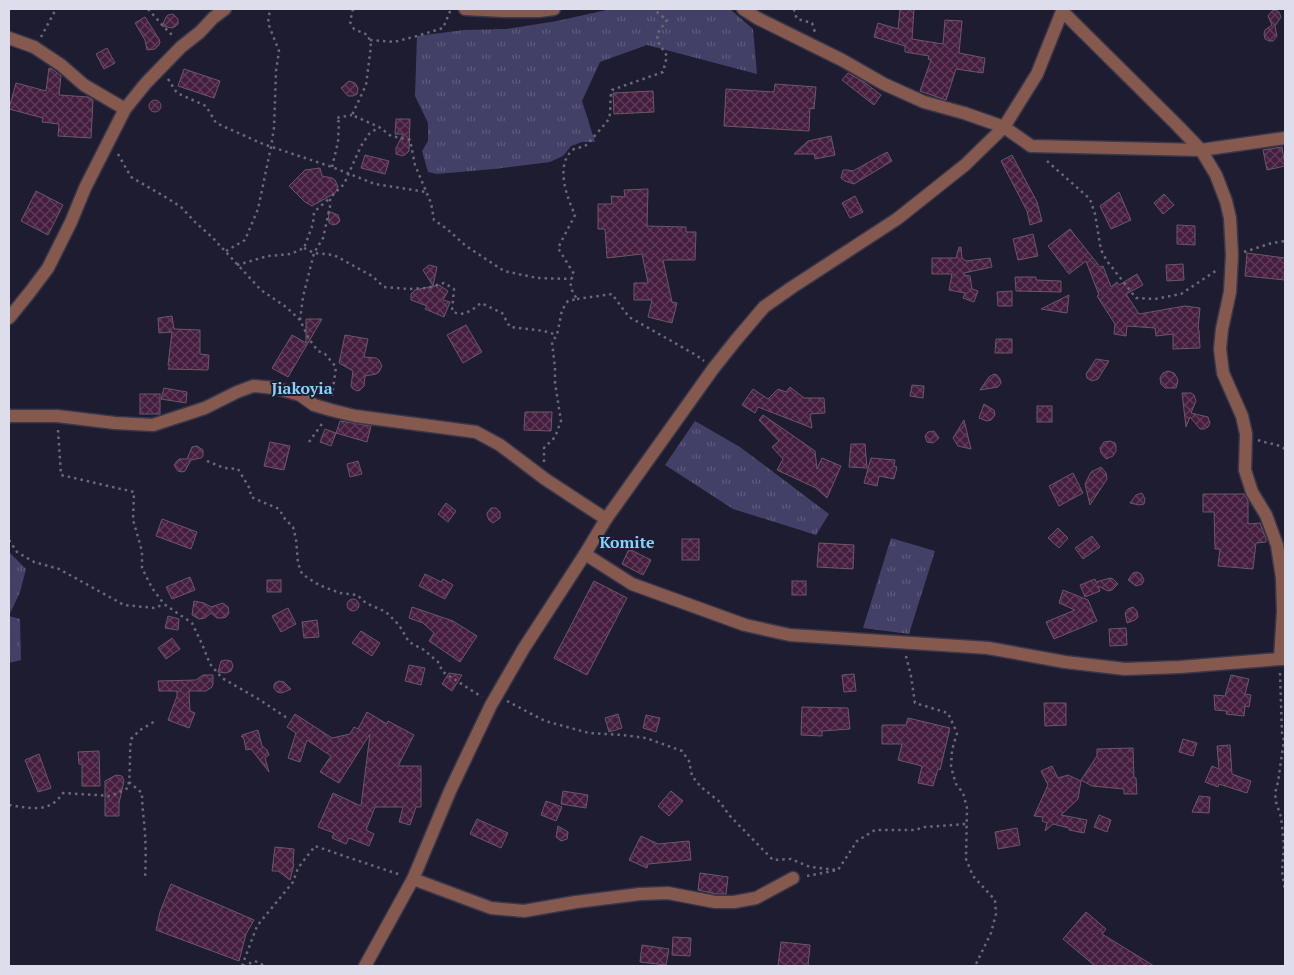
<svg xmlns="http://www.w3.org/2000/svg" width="1294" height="975" font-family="'PT Serif',serif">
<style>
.grass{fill:url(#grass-tufts)}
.building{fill:url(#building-cross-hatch);stroke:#6c5768}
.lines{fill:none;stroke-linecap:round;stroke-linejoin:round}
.minor-casing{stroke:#39374a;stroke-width:15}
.tertiary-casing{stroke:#39374a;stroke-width:15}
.path{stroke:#6a687a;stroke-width:2.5;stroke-dasharray:2.5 4;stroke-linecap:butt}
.minor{stroke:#86594f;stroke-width:12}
.tertiary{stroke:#86594f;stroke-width:12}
.labels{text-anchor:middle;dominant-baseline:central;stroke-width:4;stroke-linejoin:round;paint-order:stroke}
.quarter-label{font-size:16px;font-weight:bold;fill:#81d4fe;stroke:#1e1c30}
</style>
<defs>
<pattern id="grass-tufts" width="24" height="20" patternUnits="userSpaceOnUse" patternTransform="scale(1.25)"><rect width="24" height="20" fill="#434067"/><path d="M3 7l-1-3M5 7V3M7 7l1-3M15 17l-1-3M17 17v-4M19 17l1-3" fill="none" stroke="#5e5b7d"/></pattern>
<pattern id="building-cross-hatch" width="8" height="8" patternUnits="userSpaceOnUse" patternTransform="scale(1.25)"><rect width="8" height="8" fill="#451d3f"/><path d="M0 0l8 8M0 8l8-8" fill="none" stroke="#5f3d5b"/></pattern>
</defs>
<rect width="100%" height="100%" fill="#1e1c30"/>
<g class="grass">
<path d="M611 9H730L753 29 757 74 647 45 600 62 582 101 595 142H582L571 146 563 156 550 162 494 169 437 174 428 172 422 151 428 141V123L415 96 417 36 464 30 506 29 557 21Z"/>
<path d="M695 421 740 447 829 514 816 535 733 509 665 465Z"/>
<path d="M891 538 935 551 909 634 863 628Z"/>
<path d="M9 552 26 569 20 592 9 616 20 619 21 660 9 663Z"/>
</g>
<g class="building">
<path d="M900 9H914L912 39 943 44 945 20 962 21 959 53 985 58 983 73 956 69 946 100 920 91 931 60 928 59 929 56 905 52V46L874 37 878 23 898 29Z"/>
<path d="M1275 10 1279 12 1281 17 1275 26 1277 36 1273 41H1269L1265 39 1264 34 1265 30 1272 25 1268 16 1272 11Z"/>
<path d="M173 14 178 19V24L176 26 172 28 162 26 166 17 168 15Z"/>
<path d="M145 17 159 39 160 42 159 45 155 49 147 50 145 40 135 23Z"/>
<path d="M107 48 115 63 104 69 96 54Z"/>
<path d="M49 68 52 69 61 76 59 95 88 97 93 100 91 138 58 136 59 124 42 122 43 118 9 109 16 83 46 91Z"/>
<path d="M184 69 220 81 214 98 178 86Z"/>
<path d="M848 73 864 82 881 95 874 105 842 80Z"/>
<path d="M349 81 355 83 358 88 357 94 353 96H348L341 88Z"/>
<path d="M775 84 816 87 814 109 810 108 809 131 724 126 726 89 774 92Z"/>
<path d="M653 91 654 112 614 114 613 93Z"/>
<circle cx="155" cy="106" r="6"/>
<path d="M396 119H410L409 151 407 153 403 156 396 154V148L403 134H395Z"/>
<path d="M831 136 835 155 815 159 814 154H794L808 141Z"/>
<path d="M1282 147 1285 166 1267 170 1263 150Z"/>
<path d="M887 152 892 161 854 184 845 181 841 178 843 170H848L853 171Z"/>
<path d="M365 155 389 161 385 174 361 168Z"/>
<path d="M1012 155 1037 202 1042 221 1030 225 1027 211 1001 161Z"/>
<path d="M320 168 322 176 332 178 335 180 338 187 335 193 312 206 305 202 289 186 305 170Z"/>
<path d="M648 189 647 226 686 227V232H696L695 260H663L672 302 677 303 672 323 648 317 652 300H634V283H648L642 254 607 258 605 229H598V204H612L611 196 625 197 624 190Z"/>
<path d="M36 191 63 205 48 235 21 221Z"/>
<path d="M1119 192 1131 220 1111 229 1100 206Z"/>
<path d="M1164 194 1174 205 1163 214 1154 203Z"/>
<path d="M855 196 863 212 850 218 842 203Z"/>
<path d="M328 211 338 215 340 221 337 224 333 225 329 223Z"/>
<path d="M1177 225 1195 226V245L1177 244Z"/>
<path d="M1070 229 1100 267 1103 266 1111 287 1117 282 1119 285 1137 274 1143 285 1126 294 1139 314 1185 306 1200 308 1198 330H1199L1200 348 1173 349V334L1156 336 1155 328 1127 326 1126 336 1114 334 1115 324 1097 296 1099 295 1086 261 1069 274 1048 246Z"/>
<path d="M1033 234 1038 256 1018 260 1013 239Z"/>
<path d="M959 247H961L962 258 966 261 990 258 992 267 964 273V275L970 276 972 289 978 291 974 302 963 298 965 293 949 290 952 274H932V258H956Z"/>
<path d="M1247 253 1285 258V280L1245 276Z"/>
<path d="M1183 264 1184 280 1167 281 1166 265Z"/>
<path d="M429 265 437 267 433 286 423 270Z"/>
<path d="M1015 277H1036V280L1061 281V292L1016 291Z"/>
<path d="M439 285 448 291 443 300 450 302 444 317 425 309 427 306 411 300V294L415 290Z"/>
<path d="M1012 291V306H998L997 292Z"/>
<path d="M1069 295 1067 313 1041 309Z"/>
<path d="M172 316 174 329 200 330V354L209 355 208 370 168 369 170 365H168L172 332 159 333 158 318Z"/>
<path d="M306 319H322L288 377 272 368 292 335 306 343Z"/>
<path d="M466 325 482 352 463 363 447 335Z"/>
<path d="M345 335 368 339 364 357 376 358 379 360 382 366 379 372 376 374 365 376 364 386 360 390 357 391 352 388 351 386 353 371 339 363Z"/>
<path d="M996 339H1012V353H995Z"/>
<path d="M1096 359 1109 361 1098 379 1092 381 1087 378 1086 374Z"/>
<path d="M1168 371 1174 373 1177 378 1178 381 1176 388H1165L1161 384 1160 378 1161 376 1163 373Z"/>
<path d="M994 374 997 375 1000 379 1001 383 998 387 980 390 989 377Z"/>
<path d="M912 385 924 386 923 398 910 396Z"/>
<path d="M790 387 804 398H824L825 413 810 414 812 428 758 407 755 413 742 405 753 389 768 399 778 389 786 392Z"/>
<path d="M164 388 187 392 186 403 161 399Z"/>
<path d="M1182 393H1191L1194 395 1196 401 1191 413 1208 417 1210 423 1208 427 1204 429H1200L1190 417 1186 427Z"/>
<rect x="140" y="394" width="20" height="20"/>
<path d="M984 404 994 410 995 415 991 420 987 421 979 418Z"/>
<rect x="1037" y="406" width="15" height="16"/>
<path d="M525 412H552L551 431 524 430Z"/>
<path d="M763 415 815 451 817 469 822 458 841 466 827 498 816 488 777 470 783 459 772 447 779 441 759 420Z"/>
<path d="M964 420 971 449 958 446 953 438Z"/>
<path d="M340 421 371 426 367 442 336 433Z"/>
<path d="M325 429 336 433 331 446 320 442Z"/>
<path d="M934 431 939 438 933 443 927 442 925 436 928 432Z"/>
<path d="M1110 441 1115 443 1116 446V451L1113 456 1106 459 1101 453 1100 448 1104 442Z"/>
<path d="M270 442 290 446 284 470 264 466Z"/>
<path d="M851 444H865L867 468 849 467Z"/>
<path d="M197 446 203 450V456L201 458 191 460 185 471 182 472 178 471 174 465 177 461 179 459H187L192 447Z"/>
<path d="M871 458 895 460 894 466 897 467 894 479 879 476 877 486 864 483Z"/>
<path d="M358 461 362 474 350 477 347 464Z"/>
<path d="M1101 467 1106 473 1107 479 1090 505 1085 484 1091 472Z"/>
<path d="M1073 473 1083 493 1059 506 1049 486Z"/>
<path d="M1142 493 1145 499 1144 504 1139 505 1130 503 1136 495Z"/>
<path d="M1203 494H1244L1248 501V524L1260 523 1266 539V542L1256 543 1253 569 1218 566 1220 549H1215L1214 512H1203Z"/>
<path d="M446 503 456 511 448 522 438 514Z"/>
<path d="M491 508H496L500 512V518L493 523 489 520 487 515V513Z"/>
<path d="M162 519 197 532 191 549 156 536Z"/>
<path d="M1058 528 1068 538 1059 548 1048 538Z"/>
<path d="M1092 536 1100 547 1083 559 1075 548Z"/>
<rect x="682" y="539" width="17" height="21"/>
<path d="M819 543 854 545 853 569 817 567Z"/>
<path d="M629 549 651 560 643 575 622 564Z"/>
<path d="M1137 572 1141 574 1144 580 1142 584 1136 586 1128 580 1133 573Z"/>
<path d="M425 574 441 582 443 579 453 585 445 599 419 586Z"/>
<path d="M190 577 195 590 172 599 166 587Z"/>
<path d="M1110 578 1113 579 1118 584 1112 590 1108 591 1098 586 1100 591 1085 597 1080 585 1095 579 1096 582Z"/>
<rect x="267" y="580" width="14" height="12"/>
<path d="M594 581 627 598 587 675 554 658Z"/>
<rect x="792" y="581" width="14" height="14"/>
<path d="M1063 590 1088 600 1097 621 1054 639 1046 622 1075 610 1059 603Z"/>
<circle cx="353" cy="605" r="6"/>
<path d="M194 601 204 603 211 607 223 603 228 607 229 613 226 617 223 618H217L211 613 205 618 199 619 192 615Z"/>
<path d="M412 607 453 621 477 636 460 662 429 641 434 633 423 623 409 618Z"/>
<path d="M1133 607 1137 611 1138 617 1135 620 1127 623 1125 613 1128 609Z"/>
<path d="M288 608 296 624 281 632 272 616Z"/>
<path d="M168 616 179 619 178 630 165 628Z"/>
<path d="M317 620 319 637 304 638 302 622Z"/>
<path d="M1126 628 1127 645 1110 646 1109 629Z"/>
<path d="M361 631 380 643 372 656 352 643Z"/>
<path d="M172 638 180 649 166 659 158 648Z"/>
<path d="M226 660 231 661 232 663 233 666 231 671 226 673 218 672 221 661Z"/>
<path d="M409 665 425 668 421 685 405 681Z"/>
<path d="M449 673 462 675 452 691 442 684Z"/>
<path d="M854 674 856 691 844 692 842 675Z"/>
<path d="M203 675H213V684L212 687 206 691H189L190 711 195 713 189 728 168 720 177 696V691H159L158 681 196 680Z"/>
<path d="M1231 675 1249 679 1245 694 1251 695 1249 707 1245 706 1244 716 1226 714 1227 711 1215 710 1214 695 1225 696Z"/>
<path d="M279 681 284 682 291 689 282 693 277 692 274 688V685L275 683Z"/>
<path d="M1044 703H1066V725L1045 726Z"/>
<path d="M802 707 848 708 850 729 822 731V736L801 735Z"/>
<path d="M367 712 387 724 388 721 414 735 398 766H421V807H416L410 825 399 822 403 807H375L366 830 374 834 369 846 349 838 346 844 332 838 334 833 318 827 333 793 361 806 370 734 339 783 320 772 331 756 307 740 300 762 288 758 296 733 287 727 295 714 332 738 350 734 354 727 358 729Z"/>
<path d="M618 714 622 728 609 732 605 718Z"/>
<path d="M646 715 660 718 656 732 643 728Z"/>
<path d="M908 718 950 728 940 770 938 769 933 786 918 783 922 766 898 760 902 744H882V725H906Z"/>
<path d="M258 730 262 746 267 750 269 755 265 758 269 772 251 749 246 750 244 739 241 736 243 737 242 735Z"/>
<path d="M1183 739 1197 743 1193 756 1179 752Z"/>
<path d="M1230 745 1232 774 1251 781 1247 793 1219 784 1218 787 1205 782 1212 766 1219 769 1217 746Z"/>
<path d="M1133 748 1134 778H1136L1137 794H1124V789L1092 786 1081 780 1097 756V749Z"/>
<path d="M99 751 100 786H82V764H79L78 752Z"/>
<path d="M39 754 51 788 38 792 25 760Z"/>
<path d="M1052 766 1058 778 1068 775 1081 781 1078 799 1061 815 1087 820 1084 833 1069 830V828L1053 824 1045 831 1047 823 1042 821 1043 817 1034 816 1048 785 1041 771Z"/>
<path d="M116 775 122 776 124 781 119 803V816H105V781Z"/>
<path d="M563 791 588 795 586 808 561 804Z"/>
<path d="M671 791 683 801 669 816 658 806Z"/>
<path d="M1199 796 1210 797 1209 813 1192 812Z"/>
<path d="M546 801 562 807 556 821 541 815Z"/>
<path d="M1099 815 1111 820 1107 832 1094 827Z"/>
<path d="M477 819 508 833 501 848 470 834Z"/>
<path d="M558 826 568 832 567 839 561 841 556 837Z"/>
<path d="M1017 828 1020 845 998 849 995 832Z"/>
<path d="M641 836 658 844 689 841 691 860 648 864 647 868 629 860Z"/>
<path d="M275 847 294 849 293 864H294L290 880 278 871H272Z"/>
<path d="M700 873 728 877 726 894H716L698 890Z"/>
<path d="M171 884 254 920 246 934 239 961 156 930 160 912Z"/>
<path d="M1086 912 1106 929 1102 934 1154 966H1095L1063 939Z"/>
<path d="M673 937 691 938 690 956 672 955Z"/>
<path d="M781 942 810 945 808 966H778Z"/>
<path d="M642 945 669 949 666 965 640 962Z"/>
</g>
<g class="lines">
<defs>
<g id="minor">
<path d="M465 9 504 11H539L554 9"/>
<path d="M743 9 757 18 842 60 884 84 924 102 964 113 1004 127 1031 146 1201 150 1285 138"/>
<path d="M1062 11 1177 125 1201 150 1216 175 1226 201 1230 218 1232 255 1230 292 1222 329 1220 349 1223 373 1242 416 1246 434 1245 470 1252 492 1266 515 1277 545 1282 578 1283 612 1280 659"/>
<path d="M9 38 34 47 61 65 84 85 125 109"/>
<path d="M9 318 30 292 48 268 71 222 85 188 125 109 146 83 181 47 200 32 213 18 225 9"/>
<path d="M9 416H57L115 423 153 425 205 408 237 392 253 386 275 388 300 395 314 405 331 410 355 416 476 432 500 445 545 479 606 519"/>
<path d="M585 554 632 584 745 625 790 635 988 648 1065 662 1125 669 1180 667 1280 659H1285"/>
<path d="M413 879 491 908 524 911 576 902 640 894 668 893 715 902H734L756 898 793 878"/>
</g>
<path id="tertiary" d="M365 966 413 879 450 791 491 705 524 648 585 554 606 519 713 369 736 340 764 307 791 288 897 219 965 165 1004 127 1037 74 1063 9"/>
</defs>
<use href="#minor" class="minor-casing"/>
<use href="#tertiary" class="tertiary-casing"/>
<g class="path">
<path d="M148 9 165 28 173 36"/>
<path d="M353 9 350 22 354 29 368 35 371 46 366 85 352 115 379 127 391 136 410 140 415 165 431 203 434 220 447 229 466 246 504 271 537 278 571 279"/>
<path d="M794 9 795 14 797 19 812 23 815 32"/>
<path d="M41 37 56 9"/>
<path d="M370 40 394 42 417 36 443 28 451 9"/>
<path d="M168 79 177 93 206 106 216 123 263 144 332 167 375 184 426 192"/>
<path d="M118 154 131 177 167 198 181 207 196 223 212 237 261 290 286 307 300 320 309 339 318 351 325 354 336 367 332 396"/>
<path d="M1047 161 1090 199 1095 214 1101 250 1107 261 1136 298 1155 299 1181 294 1217 270"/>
<path d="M332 167 338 142 339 122 336 118 352 115"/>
<path d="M304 248 314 253 334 255 372 276 384 287 408 289 427 288 444 283 454 289 452 311C463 318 472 310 481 303L502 313 510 327 544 331 557 335"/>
<path d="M226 251 245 240 258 209 271 147 274 128 276 71 279 51 268 23 270 9"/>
<path d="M1244 252 1272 243 1285 241"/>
<path d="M237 265 268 256 291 254 304 248 313 224 314 212 330 198"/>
<path d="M577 299 612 294 629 317 696 355 704 361"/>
<path d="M300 320 303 297 314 253 323 238 330 207V198L344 184 361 146 369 134 379 127"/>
<path d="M58 430 61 475 134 492 133 520 138 537 142 552V568L152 588 164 604 192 623 202 644 210 664 222 678 260 700 287 718"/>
<path d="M1258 440C1267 444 1277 443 1285 449"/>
<path d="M309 442 324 421"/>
<path d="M207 461 224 468 238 469 250 489 251 497 279 509 285 519 293 527 296 539 298 563 302 574 319 585 340 593 357 595 366 603 386 612 399 625 409 642 424 650 438 662 443 672 482 697"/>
<path d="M544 462V448L555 437 561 421 555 383V368L552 342 557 335 562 310 568 301 577 299C571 290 568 284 574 274L558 248 575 215C567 197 554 164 574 149 577 147 582 148 585 146 587 145 606 123 608 120 612 114 609 98 612 90L663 72 667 56 658 42 657 34 667 20 653 9"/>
<path d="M9 540 17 552 34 562 59 569 124 605 155 608 164 604"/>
<path d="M906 656 911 676 915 703 948 713 957 733 952 750 951 767 956 784 963 793 967 808 966 859 973 876 995 900 996 914 991 933 975 966"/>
<path d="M1280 673 1282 734 1284 740 1278 782 1275 793 1276 802 1281 817 1284 845 1282 871 1285 891"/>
<path d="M507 701 545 721 589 733 622 735 646 738 682 751 689 761 692 776 701 787 720 802 729 815 773 860 791 859 810 867 838 870"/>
<path d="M129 782 142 793C142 803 143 812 144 822 146 841 146 860 145 879"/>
<path d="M9 805C30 808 49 814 63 793L111 796 128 788C131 772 129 756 131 739L140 730 157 720"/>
<path d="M807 876 838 870 857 841 875 830H915L925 827 966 824"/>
<path d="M242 966 257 926 293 882 298 868 315 846 344 856 401 875"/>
<path d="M243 966 255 961 265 966"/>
</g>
<use href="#minor" class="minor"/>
<use href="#tertiary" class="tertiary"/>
</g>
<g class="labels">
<g class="quarter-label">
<text x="302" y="388">Jiakoyia</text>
<text x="627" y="542">Komite</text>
</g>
</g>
<rect width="1294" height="975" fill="none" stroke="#ddddeb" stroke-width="20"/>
</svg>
